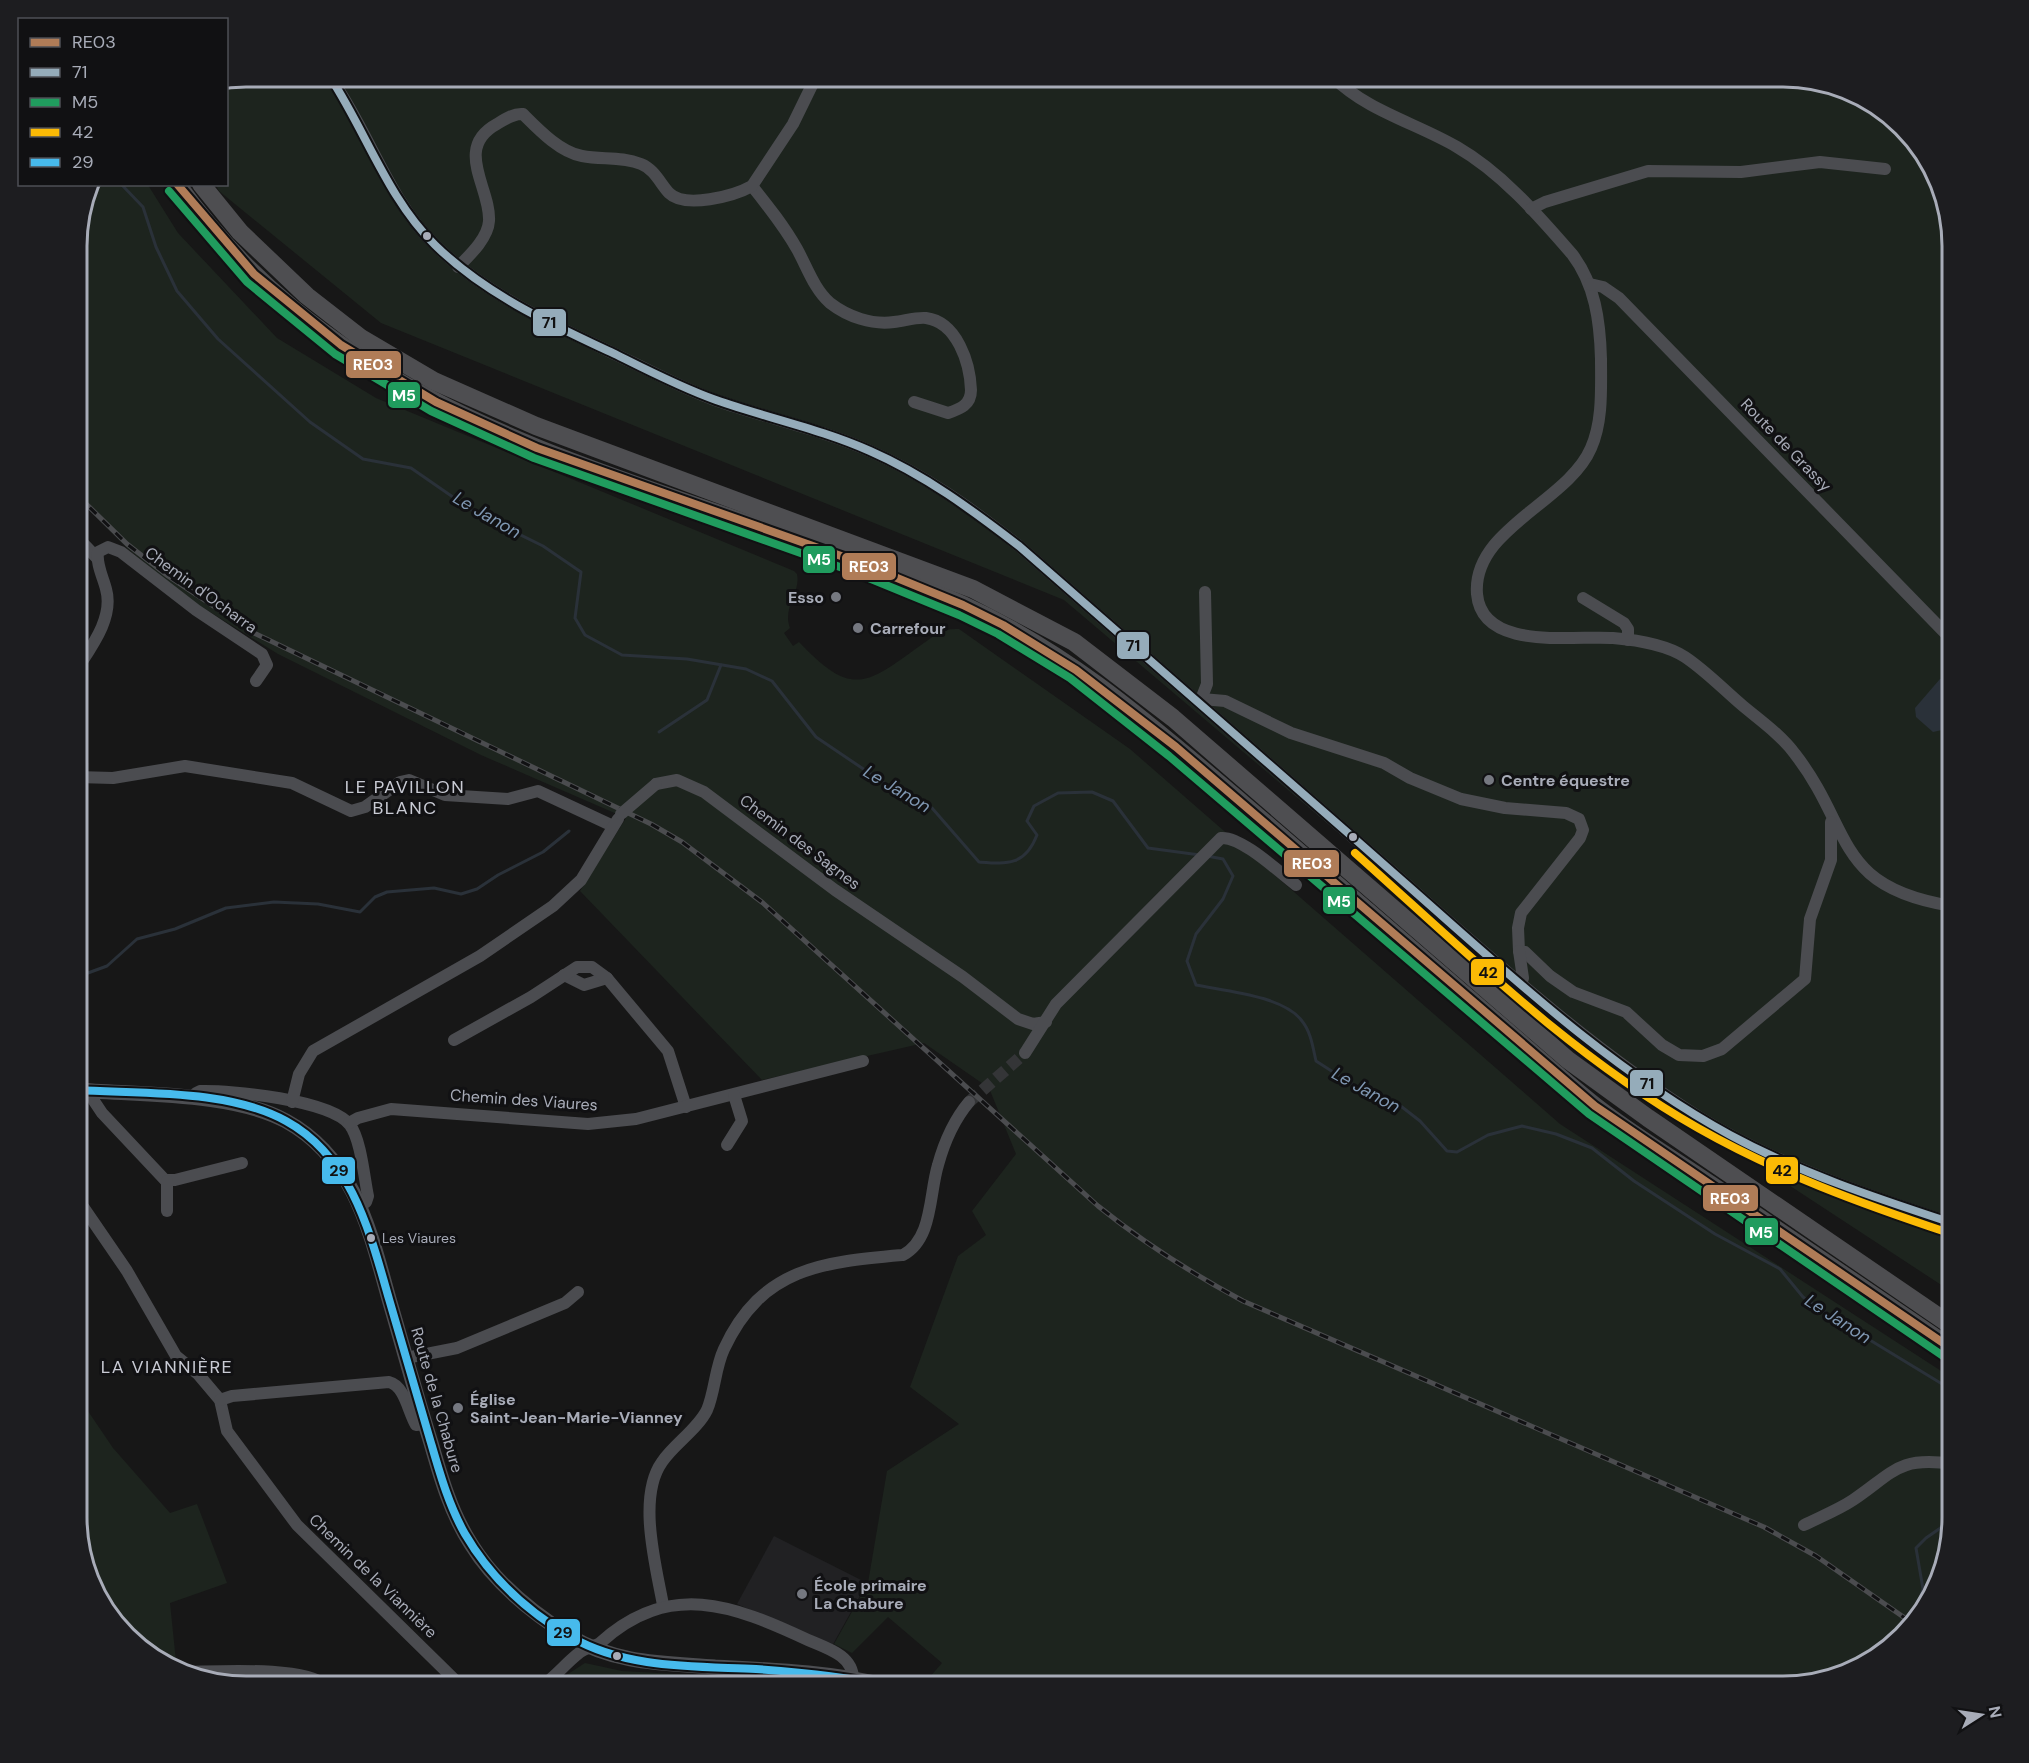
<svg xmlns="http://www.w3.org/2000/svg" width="2029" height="1763" font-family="'DM Sans',sans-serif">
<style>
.built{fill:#212123}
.green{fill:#1d241e}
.water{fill:#2a3139}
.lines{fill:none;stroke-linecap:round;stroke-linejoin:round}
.stream{stroke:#2a3139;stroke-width:3}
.minor-tunnel{stroke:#343537;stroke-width:12;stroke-dasharray:12 6;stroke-linecap:butt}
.minor{stroke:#4b4c50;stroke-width:12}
.major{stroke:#4d4e52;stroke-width:15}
.highway{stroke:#4e4e51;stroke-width:18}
.rail-casing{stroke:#4b4c4f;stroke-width:5}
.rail{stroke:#111113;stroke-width:3;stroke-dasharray:9;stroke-linecap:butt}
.minor-bridge{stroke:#4b4c50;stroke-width:12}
.bus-1-casing{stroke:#111113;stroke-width:12}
.bus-2-casing{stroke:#111113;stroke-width:12}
.bus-3-casing{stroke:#111113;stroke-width:12}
.bus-4-casing{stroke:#111113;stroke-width:12}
.bus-5-casing{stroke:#111113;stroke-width:12}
.bus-1{stroke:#b07c57;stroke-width:8}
.bus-2{stroke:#95acba;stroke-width:8}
.bus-3{stroke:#209c5e;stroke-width:8}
.bus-4{stroke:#fbba05;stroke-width:8}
.bus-5{stroke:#47baec;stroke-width:8}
.bus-dot{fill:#a8acb8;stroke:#111113;stroke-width:2}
.poi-dot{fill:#757880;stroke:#111113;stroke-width:2}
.labels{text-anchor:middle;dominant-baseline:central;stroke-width:6;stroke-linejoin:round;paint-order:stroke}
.bus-label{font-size:14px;fill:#a8acb8;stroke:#111113;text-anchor:start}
.street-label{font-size:16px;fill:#a8acb8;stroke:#111113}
.poi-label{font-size:16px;font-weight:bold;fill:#a8acb8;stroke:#111113;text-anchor:start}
.water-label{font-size:18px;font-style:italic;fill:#7f97b2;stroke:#111113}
.neighbourhood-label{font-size:18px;letter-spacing:1.5px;fill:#c9cbd4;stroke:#111113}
.rim{fill:none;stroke:#a8acb8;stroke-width:3}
.line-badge{stroke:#111113;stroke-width:2}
.badge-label{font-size:16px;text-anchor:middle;font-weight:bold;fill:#fff}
.pale-badge-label{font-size:16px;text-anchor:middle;font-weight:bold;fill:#111}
</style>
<rect width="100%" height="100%" fill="#171717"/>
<path class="built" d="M774 1536 867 1583 832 1646 737 1604Z"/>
<g class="green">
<path d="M246 77H1783L1848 90 1903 126 1939 181 1952 246V1292L1636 1085 1064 600 381 323 219 191 216 185 226 184 227 80Z"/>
<path d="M90 185H148L178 233 277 338 376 398 794 571 797 574C801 593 782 607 790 628L784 633 793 646 799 642C852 698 866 685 921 645 934 636 942 628 959 629L1130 749 1560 1124 1952 1378V1528L1939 1582 1903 1637 1848 1673 1783 1686H922L942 1663 888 1617 852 1653 834 1644 868 1583 887 1471 959 1424 910 1387 958 1256 986 1235 972 1211 1016 1154 989 1088 924 1043 762 1080 580 891 626 818 481 755 278 654 189 599 129 550 77 498V234Z"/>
<path d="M77 1395 113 1448 170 1513 197 1504 227 1583 170 1603 177 1671 126 1637 94 1592 77 1528Z"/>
<path d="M585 1663 622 1671 816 1682 839 1686H556L554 1683Z"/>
<path d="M222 1675 317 1683 321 1686H246L191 1676Z"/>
</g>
<path class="water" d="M1952 676V719L1942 730 1933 732 1916 717 1915 708 1940 679Z"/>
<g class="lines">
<g class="stream">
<path d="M121 184 143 207 156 247 177 291 218 339 310 422 363 459 411 468 476 513 543 546 581 572 575 618 585 635 622 655 687 659 746 669 772 681 816 737 893 789 932 808 979 862C1007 864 1025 866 1037 835L1027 821 1034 806 1058 793 1092 792 1113 801 1148 848 1200 855"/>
<path d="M659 732 707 700 721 665"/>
<path d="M1207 856 1223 859 1233 876 1223 899 1196 934 1187 961 1196 985C1226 991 1284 996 1302 1021 1311 1032 1313 1048 1316 1061L1361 1090 1402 1107 1420 1121 1447 1151 1457 1152 1488 1135 1522 1126 1556 1134 1592 1148 1634 1181 1715 1234 1780 1269 1803 1297 1832 1317 1952 1390"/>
<path d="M77 977 107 966 137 939 175 929 226 908 274 902 318 904 360 912 375 897 387 892 434 888 461 894 477 889 498 875 543 852 569 831"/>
<path d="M1916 1610 1923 1589 1916 1548 1926 1538 1952 1520"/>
<path d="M1876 1655 1904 1621"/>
<path d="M1845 1674 1846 1668 1866 1662"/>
</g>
<path class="minor-tunnel" d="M969 1102 1025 1053"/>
<g class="minor">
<path d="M330 77C369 131 387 198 435 245 488 297 559 327 625 359 655 373 684 389 715 400 766 418 821 429 870 451 925 475 972 509 1019 546 1139 651 1260 756 1380 861 1483 951 1583 1044 1699 1117 1777 1165 1866 1195 1952 1223"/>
<path d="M1333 77C1367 111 1416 123 1457 147 1502 173 1538 215 1572 254 1595 284 1600 321 1601 359 1601 388 1603 421 1591 448 1568 502 1472 529 1477 594 1482 652 1575 635 1613 638 1637 640 1665 644 1685 657 1706 671 1724 690 1743 706 1761 721 1781 735 1795 754 1854 830 1833 887 1952 906"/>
<path d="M752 186C768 206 784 226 797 249 807 267 814 289 830 303 848 317 872 325 894 322 904 321 916 317 926 318 957 322 970 363 971 390 971 405 960 409 948 413L914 402"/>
<path d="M1531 209 1545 202 1648 171 1741 172 1820 162 1885 169"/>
<path d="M458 267C470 255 488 238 489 221 491 188 453 148 497 124 505 119 514 113 523 114 539 130 560 152 582 156 602 160 621 156 641 164 654 169 660 183 669 193 685 209 734 196 752 186L793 124 816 77"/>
<path d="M1590 284 1603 287 1619 298 1952 640"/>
<path d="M77 512 83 507"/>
<path d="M77 537 97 558"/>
<path d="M1583 598 1624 623 1628 629V640"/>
<path d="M77 669C92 646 114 617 106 589 103 577 96 564 98 552L108 547 121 552 196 610 262 654 267 665 256 681"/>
<path d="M1202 699 1225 701 1291 733 1384 763 1410 778 1461 799 1505 808 1566 813 1579 819 1583 830 1580 838 1521 913 1518 928 1519 951 1525 952 1550 976 1573 992 1626 1012 1662 1045 1679 1055 1703 1056 1722 1049 1805 979 1810 919 1831 860V822"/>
<path d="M1200 702 1207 684 1205 592"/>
<path d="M77 777 113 778 185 766 292 783 351 811 365 807 400 782 409 780 445 795 508 799 538 791 613 826"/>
<path d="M656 784 677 780 704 792 835 890 963 977 1018 1019 1033 1024 1046 1022"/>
<path d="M1519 951 1523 978 1521 984"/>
<path d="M564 975 584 985 607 978"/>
<path d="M454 1040 531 997 577 967H592L607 978 668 1051 686 1107"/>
<path d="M1025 1053 1056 1004 1221 838C1241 836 1279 872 1296 885"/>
<path d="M94 1091V1101L102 1113 165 1180H175L242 1163"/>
<path d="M196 1099V1093L200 1091C231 1090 331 1100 350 1125 361 1140 364 1177 368 1196L366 1202 361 1205"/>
<path d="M292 1102 299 1074 313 1051 480 956 553 906 581 880 618 819"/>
<path d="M349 1123 358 1118 391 1109 588 1124 636 1119 863 1061"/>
<path d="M727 1145 742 1121 734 1095"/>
<path d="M77 1198 127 1271 176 1356 198 1374 220 1400 227 1431 297 1525 460 1685 487 1686"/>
<path d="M167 1211V1181"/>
<path d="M406 1358 457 1348 565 1303 578 1292"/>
<path d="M220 1400 232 1396 389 1382C405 1386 408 1412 416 1425L425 1424"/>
<path d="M1804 1525C1820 1517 1838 1510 1853 1500 1893 1473 1898 1456 1952 1464"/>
<path d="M663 1605C656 1566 637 1497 662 1462 674 1444 697 1430 707 1410 715 1391 715 1368 724 1349 762 1267 823 1262 903 1255 933 1239 929 1194 938 1165 944 1143 954 1120 969 1102"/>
<path d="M179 1672C214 1672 302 1665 327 1686"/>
<path d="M542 1686C556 1676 566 1663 579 1653 585 1648 594 1647 600 1643 669 1580 733 1605 808 1640 826 1648 853 1655 853 1679"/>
</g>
<path class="major" d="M77 1090C138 1095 233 1092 286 1121 354 1158 370 1231 389 1299 403 1347 416 1395 431 1443 441 1478 451 1513 471 1544 495 1583 532 1613 571 1637 616 1664 665 1663 715 1667 773 1670 831 1672 887 1686"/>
<g class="highway">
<path d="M177 184C366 451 687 481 963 605 1072 655 1152 727 1243 804 1322 872 1401 940 1480 1008 1519 1041 1556 1075 1595 1106 1632 1135 1673 1159 1711 1185 1792 1240 1872 1295 1952 1349"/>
<path d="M201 184 240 232 307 296 361 338 434 381 536 426 973 589 1074 642 1173 718 1568 1060 1648 1118 1952 1326"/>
</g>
<defs>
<path id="rail" d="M77 495 127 544 168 576 254 633 651 824 682 842 763 903 1098 1206C1144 1243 1191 1273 1243 1301L1764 1527 1816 1556 1912 1623"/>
</defs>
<use href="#rail" class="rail-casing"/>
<use href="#rail" class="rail"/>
<path class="minor-bridge" d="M621 814 656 784"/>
<defs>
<path id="bus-1" d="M177 184 254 274 341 345 436 402 537 448 858 562 963 605 1003 625 1076 670 1176 747 1595 1106 1952 1349"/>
<path id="bus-2" d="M330 77C366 132 388 199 435 245 486 295 553 325 617 355 649 371 682 388 716 400 767 418 821 429 870 451 925 475 972 510 1019 546 1145 656 1272 766 1398 877 1502 968 1607 1068 1730 1135 1800 1173 1876 1198 1952 1223"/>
<path id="bus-3" d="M169 191 247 282 335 354 431 411 534 458 854 572 959 615 998 634 1070 678 1169 756 1589 1114 1946 1358"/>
<path id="bus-4" d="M1355 853C1464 950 1571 1056 1698 1128 1777 1173 1862 1204 1949 1233"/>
<path id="bus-5" d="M77 1090C142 1094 228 1089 286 1121 352 1157 370 1233 389 1299 403 1347 417 1395 431 1443 440 1474 449 1506 465 1534 490 1577 528 1612 571 1637 626 1669 695 1666 756 1669 800 1672 844 1676 887 1686"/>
</defs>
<use href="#bus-1" class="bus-1-casing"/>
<use href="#bus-2" class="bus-2-casing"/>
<use href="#bus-3" class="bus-3-casing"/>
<use href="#bus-4" class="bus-4-casing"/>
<use href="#bus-5" class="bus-5-casing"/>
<use href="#bus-1" class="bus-1"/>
<use href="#bus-2" class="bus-2"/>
<use href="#bus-3" class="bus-3"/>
<use href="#bus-4" class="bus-4"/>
<use href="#bus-5" class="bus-5"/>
</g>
<g class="bus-dot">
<circle cx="427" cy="236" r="5"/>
<circle cx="1353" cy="837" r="5"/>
<circle cx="371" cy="1238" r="5"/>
<circle cx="617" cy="1656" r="5"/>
</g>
<g class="poi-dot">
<circle cx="836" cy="597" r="6"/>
<circle cx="858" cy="628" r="6"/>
<circle cx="1489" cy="780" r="6"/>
<circle cx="458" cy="1408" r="6"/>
<circle cx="802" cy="1594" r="6"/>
</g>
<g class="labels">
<g class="bus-label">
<text x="382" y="1238">Les Viaures</text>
</g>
<g class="street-label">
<text transform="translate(1786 445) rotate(46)">Route de Grassy</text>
<text transform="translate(201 590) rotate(36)">Chemin d'Ocharra</text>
<text transform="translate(800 842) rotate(37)">Chemin des Sagnes</text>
<text transform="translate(524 1100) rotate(4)">Chemin des Viaures</text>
<text transform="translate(437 1400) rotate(74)">Route de la Chabure</text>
<text transform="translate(373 1576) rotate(44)">Chemin de la Viannière</text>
</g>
<g class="poi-label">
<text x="824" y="597" text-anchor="end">Esso</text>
<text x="870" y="628">Carrefour</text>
<text x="1501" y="780">Centre équestre</text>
<text x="470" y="1399">Église<tspan x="470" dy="18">Saint-Jean-Marie-Vianney</tspan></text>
<text x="814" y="1585">École primaire<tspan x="814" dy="18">La Chabure</tspan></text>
</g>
<g class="water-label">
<text transform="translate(487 515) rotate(30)">Le Janon</text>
<text transform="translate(897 789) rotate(31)">Le Janon</text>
<text transform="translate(1366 1090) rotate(29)">Le Janon</text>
<text transform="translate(1838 1319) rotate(33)">Le Janon</text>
</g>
<g class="neighbourhood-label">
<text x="405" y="787">LE PAVILLON<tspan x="405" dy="21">BLANC</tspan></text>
<text x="167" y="1367">LA VIANNIÈRE</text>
</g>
</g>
<path d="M0 0H2029V1763H0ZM246 87H1783A159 159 0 0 1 1942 246V1517A159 159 0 0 1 1783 1676H246A159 159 0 0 1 87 1517V246A159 159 0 0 1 246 87Z" fill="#1d1d20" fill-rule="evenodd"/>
<path class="rim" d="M246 87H1783A159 159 0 0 1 1942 246V1517A159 159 0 0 1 1783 1676H246A159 159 0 0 1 87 1517V246A159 159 0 0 1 246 87Z"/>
<g class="line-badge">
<rect x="532" y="308" width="35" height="29" rx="6" fill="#95acba"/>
<rect x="345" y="350" width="57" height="29" rx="6" fill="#b07c57"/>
<rect x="387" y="381" width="34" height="28" rx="6" fill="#209c5e"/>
<rect x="802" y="545" width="34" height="29" rx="6" fill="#209c5e"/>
<rect x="841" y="552" width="56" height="29" rx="6" fill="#b07c57"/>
<rect x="1116" y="631" width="34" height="29" rx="6" fill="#95acba"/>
<rect x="1283" y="849" width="57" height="29" rx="6" fill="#b07c57"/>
<rect x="1322" y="886" width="34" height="29" rx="6" fill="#209c5e"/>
<rect x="1470" y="958" width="35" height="28" rx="6" fill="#fbba05"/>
<rect x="1629" y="1069" width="35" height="28" rx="6" fill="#95acba"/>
<rect x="1765" y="1156" width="34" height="29" rx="6" fill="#fbba05"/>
<rect x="321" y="1156" width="35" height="29" rx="6" fill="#47baec"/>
<rect x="1702" y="1184" width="57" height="28" rx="6" fill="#b07c57"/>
<rect x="1744" y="1217" width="35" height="29" rx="6" fill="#209c5e"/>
<rect x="546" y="1618" width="35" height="29" rx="6" fill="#47baec"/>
</g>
<g class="badge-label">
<text x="373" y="370">RE03</text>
<text x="404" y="401">M5</text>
<text x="819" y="565">M5</text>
<text x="869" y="572">RE03</text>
<text x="1312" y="869">RE03</text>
<text x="1339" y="907">M5</text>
<text x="1730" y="1204">RE03</text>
<text x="1761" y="1238">M5</text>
</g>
<g class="pale-badge-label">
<text x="549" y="328">71</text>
<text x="1133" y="651">71</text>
<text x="1488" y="978">42</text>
<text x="1647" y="1089">71</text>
<text x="1782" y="1176">42</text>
<text x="339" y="1176">29</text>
<text x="563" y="1638">29</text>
</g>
<rect x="18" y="18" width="210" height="168" fill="#111113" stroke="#4d4f55" stroke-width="1.5"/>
<rect x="30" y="38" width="30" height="9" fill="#b07c57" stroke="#4d4f55" stroke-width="1.5"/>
<text x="72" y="48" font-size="18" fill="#a8acb8">RE03</text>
<rect x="30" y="68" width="30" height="9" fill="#95acba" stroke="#4d4f55" stroke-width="1.5"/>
<text x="72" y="78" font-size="18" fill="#a8acb8">71</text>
<rect x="30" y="98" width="30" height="9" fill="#209c5e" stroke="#4d4f55" stroke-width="1.5"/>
<text x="72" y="108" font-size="18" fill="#a8acb8">M5</text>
<rect x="30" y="128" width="30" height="9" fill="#fbba05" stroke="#4d4f55" stroke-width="1.5"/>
<text x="72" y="138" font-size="18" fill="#a8acb8">42</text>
<rect x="30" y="158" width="30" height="9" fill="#47baec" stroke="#4d4f55" stroke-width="1.5"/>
<text x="72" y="168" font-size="18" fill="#a8acb8">29</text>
<g transform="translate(1981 1715) rotate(78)" stroke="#111113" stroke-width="4.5" paint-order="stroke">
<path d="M0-4.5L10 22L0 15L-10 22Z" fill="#a8acb8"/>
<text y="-9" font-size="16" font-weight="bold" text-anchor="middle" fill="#a8acb8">N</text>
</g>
</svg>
